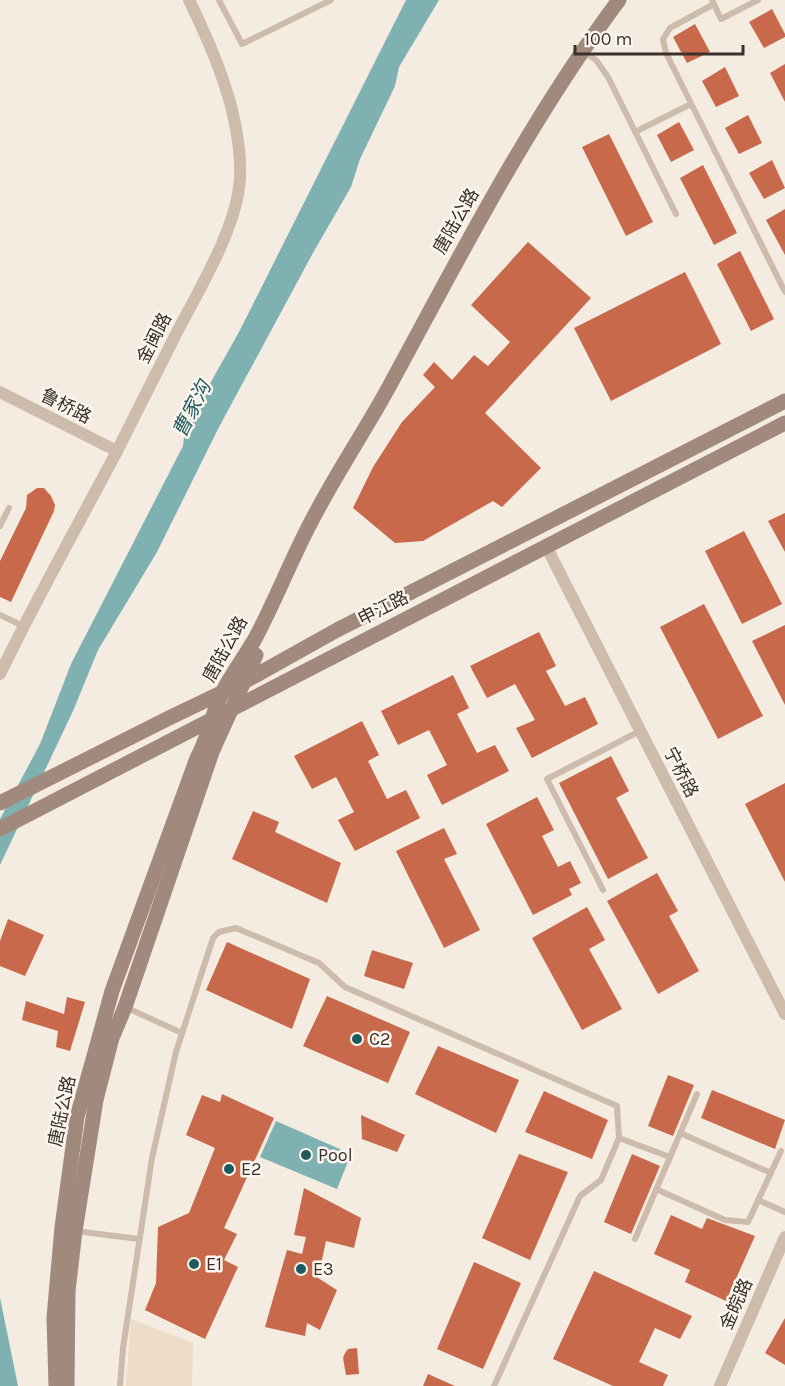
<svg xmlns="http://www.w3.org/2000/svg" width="785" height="1386" font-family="Karla,'Noto Sans SC',sans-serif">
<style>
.plaza{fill:#ecdcc8}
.water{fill:#7fb0b2}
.building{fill:#c8694b}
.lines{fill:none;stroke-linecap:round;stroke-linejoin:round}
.lane{stroke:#cdbbac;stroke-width:6}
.street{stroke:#cdbbac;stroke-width:12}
.secondary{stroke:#a18a7d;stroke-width:15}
.poi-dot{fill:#1f5a5e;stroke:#fbf5ee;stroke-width:2}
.labels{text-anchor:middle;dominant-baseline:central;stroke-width:5;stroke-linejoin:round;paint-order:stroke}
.street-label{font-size:18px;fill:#3b302b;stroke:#fbf5ee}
.poi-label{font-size:18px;fill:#3b302b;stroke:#fbf5ee;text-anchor:start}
.water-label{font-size:20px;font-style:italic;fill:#1f5a5e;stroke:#fbf5ee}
</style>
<rect width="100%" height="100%" fill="#f4ebe1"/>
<path class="plaza" d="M131 1319 193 1343 192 1386H126Z"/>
<g class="water">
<path d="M406 0H439L399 67 395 86 360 159 351 187 314 251 219 427 157 552 98 650 73 711 0 865V819L40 744 71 664 183 446 185 428 239 332Z"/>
<path d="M276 1121 351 1154 337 1189 260 1157Z"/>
<path d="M0 1298 18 1386H0Z"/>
</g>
<g class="building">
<path d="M772 9 785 34V37L764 48 749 22Z"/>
<path d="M695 24 710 52 687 63 673 37Z"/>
<path d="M785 64V102L770 73Z"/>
<path d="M725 67 739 96 716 107 702 81Z"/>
<path d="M748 115 762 143 739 154 725 128Z"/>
<path d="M679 122 694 150 671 162 657 135Z"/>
<path d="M609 134 653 222 626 236 582 147Z"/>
<path d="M772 160 785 188 764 199 749 173Z"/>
<path d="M703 165 737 233 714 245 680 178Z"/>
<path d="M785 209V255L766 220Z"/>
<path d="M528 242 591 298 485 413 541 468 502 507 493 501 423 541 395 543 353 508 373 467 402 422 435 387 423 375 434 362 452 380 474 355 488 366 510 342 471 305Z"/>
<path d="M740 251 774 319 751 331 717 264Z"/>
<path d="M685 272 721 344 611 401 574 328Z"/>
<path d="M37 488H44L51 496 55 505 54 511 11 602 0 597V561L26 508 27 495Z"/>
<path d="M785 513V552L768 521Z"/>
<path d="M744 531 782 604 742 624 705 551Z"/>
<path d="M704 604 763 716 718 739 660 627Z"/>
<path d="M785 625V705L752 641Z"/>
<path d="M539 632 556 666 546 671 565 706 585 697 598 724 532 758 516 728 535 720 515 684 487 698 470 666Z"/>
<path d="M453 675 469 708 457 714 477 753 495 745 509 771 442 805 427 775 447 765 429 730 398 745 381 711Z"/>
<path d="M362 721 379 755 368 761 387 799 406 790 420 818 355 851 338 820 354 812 336 777 312 789 294 756Z"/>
<path d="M611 756 629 791 616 798 648 858 608 879 559 783Z"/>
<path d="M785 783V882L745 804Z"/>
<path d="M537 797 554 830 542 836 558 867 570 861 581 883 569 889 572 895 533 915 486 824Z"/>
<path d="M253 811 279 822 275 832 341 863 327 903 232 859Z"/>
<path d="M444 828 457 854 444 859 480 930 444 948 396 851Z"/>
<path d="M657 873 678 911 669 916 699 971 658 994 607 901Z"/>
<path d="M587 907 605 940 589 949 622 1009 582 1030 532 938Z"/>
<path d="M8 919 44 935 25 976 0 966V941Z"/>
<path d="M227 942 310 979 292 1029 206 990Z"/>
<path d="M372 950 413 963 404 989 364 976Z"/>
<path d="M327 996 410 1032 388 1083 303 1046Z"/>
<path d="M67 997 85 1002 70 1051 56 1047 58 1031 22 1020 26 1001 64 1014Z"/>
<path d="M438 1046 519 1080 496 1133 415 1094Z"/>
<path d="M668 1075 694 1085 673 1136 648 1126Z"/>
<path d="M712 1090 785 1120 775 1149 701 1118Z"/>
<path d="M544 1091 608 1120 592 1159 525 1132Z"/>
<path d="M222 1094 274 1118 224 1228 237 1234 224 1260 238 1267 205 1339 145 1310 156 1283 158 1227 189 1213 215 1148 186 1135 202 1095 220 1102Z"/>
<path d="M361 1115 405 1135 397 1152 362 1139Z"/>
<path d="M519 1154 568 1172 530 1260 482 1238Z"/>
<path d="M632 1154 660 1166 631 1234 604 1222Z"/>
<path d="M304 1188 361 1218 354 1248 326 1241 318 1278 337 1290 320 1330 307 1323 305 1336 265 1327 287 1250 302 1254 306 1237 294 1235Z"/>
<path d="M671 1215 702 1229 707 1218 755 1236 726 1301 685 1282 690 1270 654 1254Z"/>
<path d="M474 1262 521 1283 483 1369 437 1349Z"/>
<path d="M594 1271 692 1316 680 1339 655 1328 639 1362 668 1375 663 1386H613L553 1359Z"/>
<path d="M785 1318V1365L765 1353Z"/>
<path d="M357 1348 359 1374 346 1375 343 1358 345 1353 348 1349Z"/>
<path d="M428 1374 455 1386H423Z"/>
</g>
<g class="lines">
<g class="lane">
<path d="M219 0 242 44 331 0"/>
<path d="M712 0 721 19 758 0"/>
<path d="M714 4 670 28 663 39 666 53 785 292"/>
<path d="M584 52 596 60 608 77 676 214"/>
<path d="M635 132 691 104"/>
<path d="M0 526 9 508"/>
<path d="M0 615 23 626"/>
<path d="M603 890 547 779 640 731"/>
<path d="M125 1007 182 1033"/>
<path d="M680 1133 771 1173"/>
<path d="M619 1138 670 1157"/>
<path d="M656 1189 725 1220 748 1222 781 1151"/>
<path d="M758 1200 785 1212"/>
<path d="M75 1231 139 1239"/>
<path d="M635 1239 697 1094"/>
<path d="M120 1386 123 1348 152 1158 176 1052 213 938 219 932 236 928 319 963 345 987 617 1106 619 1138 601 1180 580 1196 494 1386"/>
</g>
<g class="street">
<path d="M0 392 117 451"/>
<path d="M546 546 785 1014"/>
<path d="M0 674C36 599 77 527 116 453 136 414 155 375 175 336 198 291 238 227 240 177 242 117 215 53 189 0"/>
<path d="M720 1386 785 1237"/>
</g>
<g class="secondary">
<path d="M0 803 171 717 242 683 337 630 785 401"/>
<path d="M0 829 785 423"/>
<path d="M56 1386 54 1318 62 1227 77 1117 112 991 197 758C209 737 212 712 223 691 233 672 246 655 256 637 276 599 291 560 311 522 335 475 365 431 390 385 461 254 530 119 619 0"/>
<path d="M67 1386 68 1291 75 1231 96 1100 112 1038 125 1007 212 752 256 655"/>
</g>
</g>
<g class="poi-dot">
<circle cx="357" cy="1039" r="6"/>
<circle cx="306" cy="1155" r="6"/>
<circle cx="229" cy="1169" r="6"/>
<circle cx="194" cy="1264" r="6"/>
<circle cx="301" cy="1269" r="6"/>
</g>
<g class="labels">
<g class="street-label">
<text transform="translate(456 221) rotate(-60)">唐陆公路</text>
<text transform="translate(154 338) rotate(-63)">金闽路</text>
<text transform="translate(66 406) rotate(27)">鲁桥路</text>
<text transform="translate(383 608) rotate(-27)">申江路</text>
<text transform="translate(225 649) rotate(-61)">唐陆公路</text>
<text transform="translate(681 772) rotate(63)">宁桥路</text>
<text transform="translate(62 1111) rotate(-78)">唐陆公路</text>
<text transform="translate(736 1304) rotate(-66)">金皖路</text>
</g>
<g class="poi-label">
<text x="369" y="1039">C2</text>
<text x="318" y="1155">Pool</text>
<text x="241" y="1169">E2</text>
<text x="206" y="1264">E1</text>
<text x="313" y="1269">E3</text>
</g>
<g class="water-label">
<text transform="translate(192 409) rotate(-63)">曹家沟</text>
</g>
</g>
<path d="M575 45v9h168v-9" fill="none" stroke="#3b302b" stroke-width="3"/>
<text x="584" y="45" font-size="18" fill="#3b302b" stroke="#fbf5ee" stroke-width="4.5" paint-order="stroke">100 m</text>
</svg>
